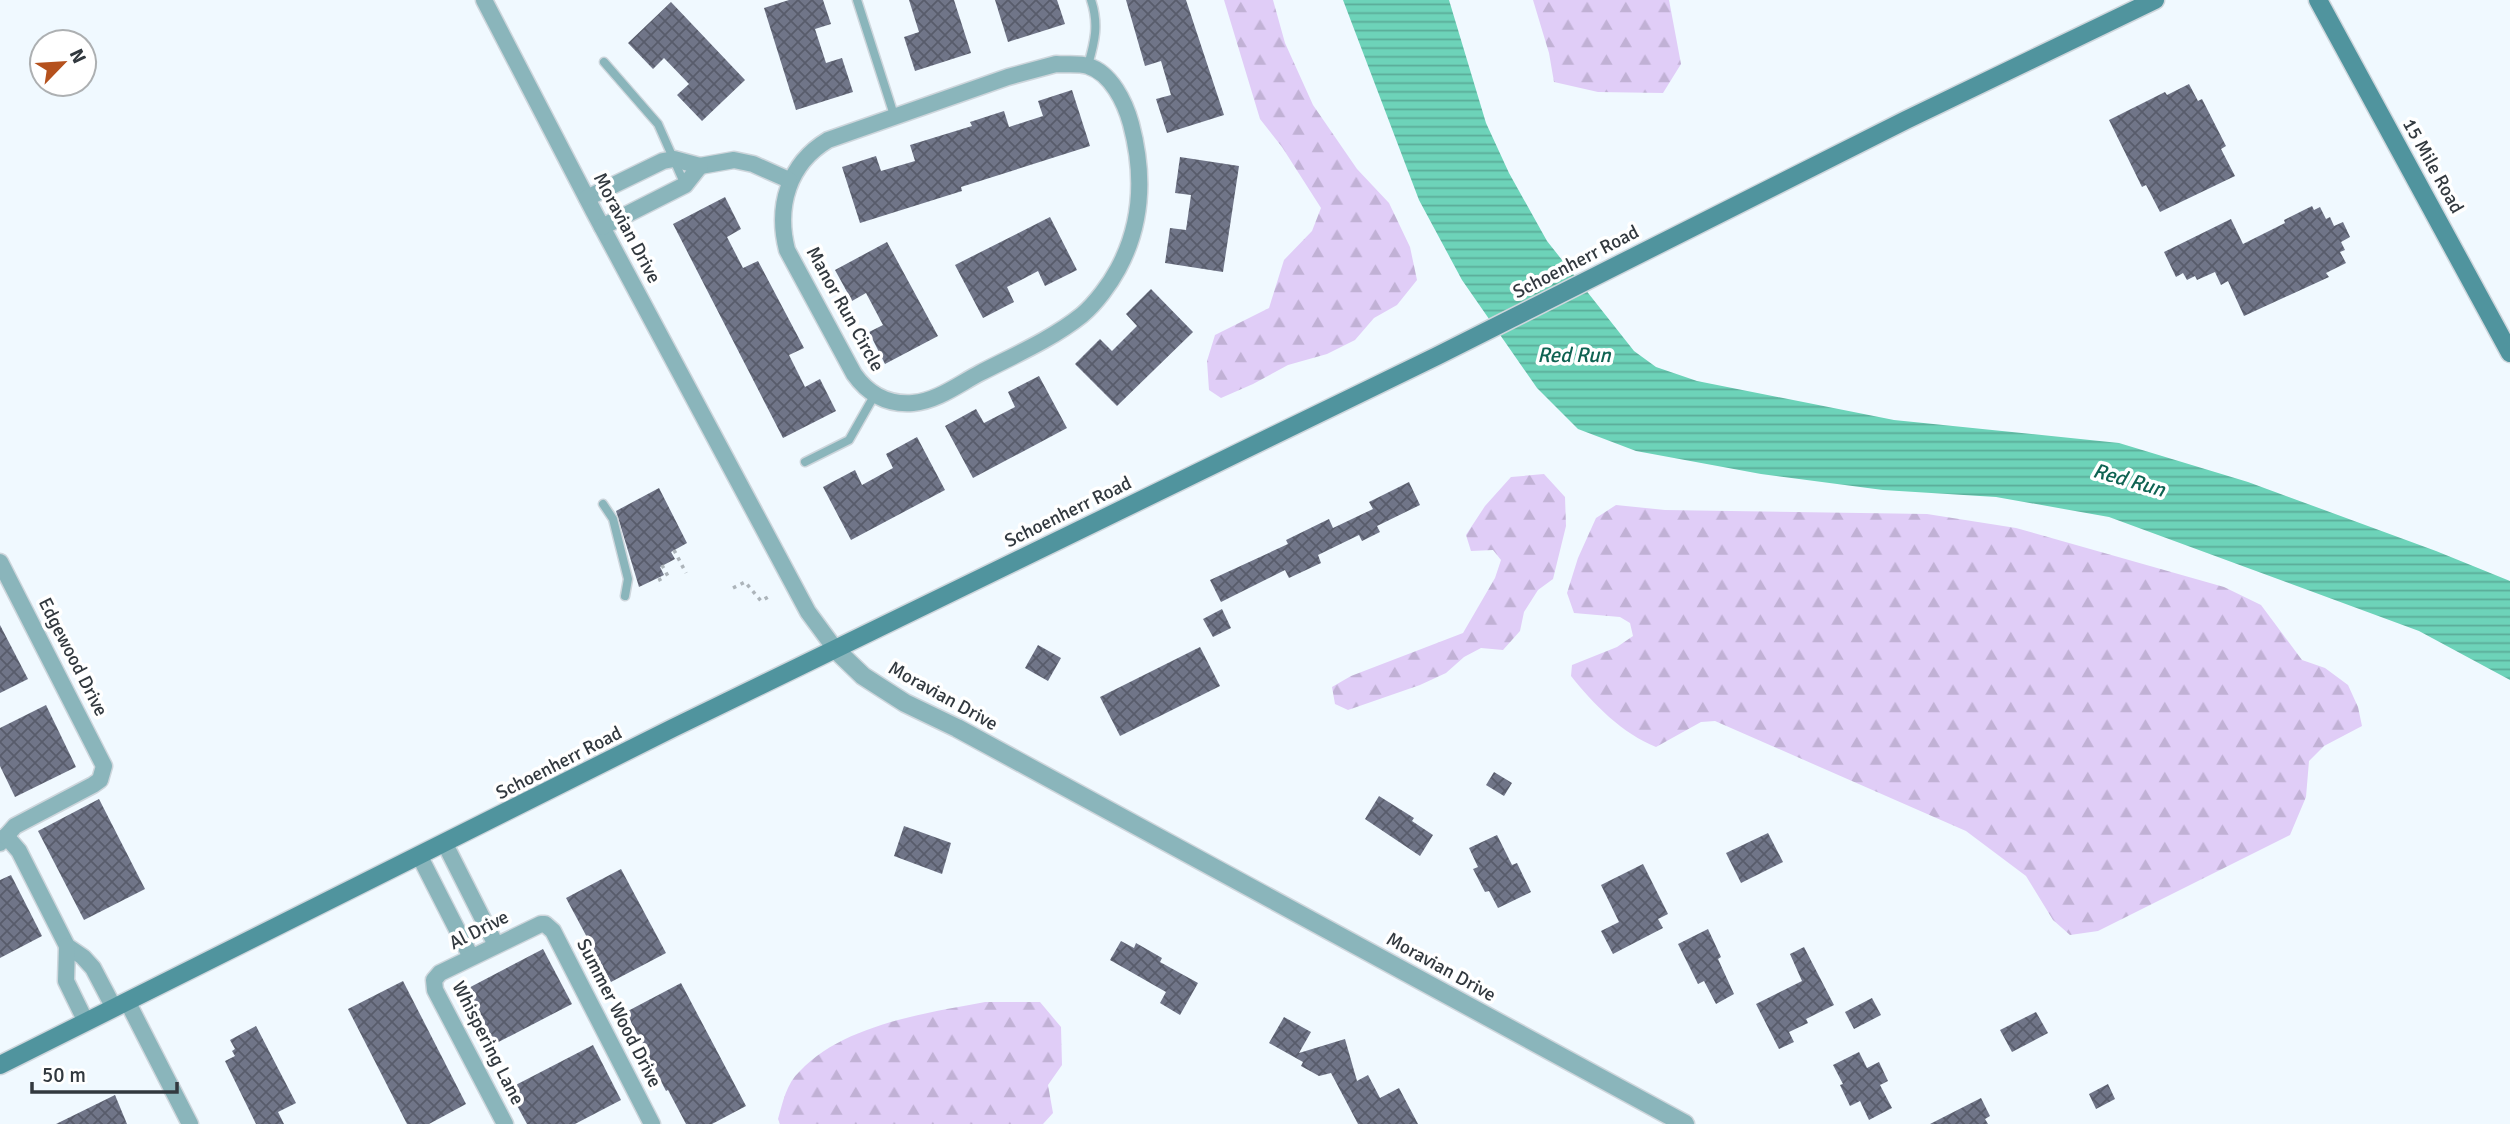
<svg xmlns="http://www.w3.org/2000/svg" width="2510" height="1124" font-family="Signika,sans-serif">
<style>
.forest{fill:url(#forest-firs)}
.water{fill:url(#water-rules)}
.building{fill:url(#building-cross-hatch)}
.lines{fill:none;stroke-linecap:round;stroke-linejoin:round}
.service-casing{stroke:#ced6dc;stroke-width:11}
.minor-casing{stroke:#ced6dc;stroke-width:19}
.tertiary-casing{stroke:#ced6dc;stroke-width:21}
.secondary-casing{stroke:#ced6dc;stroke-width:21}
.path{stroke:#acb4ba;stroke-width:3.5;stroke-dasharray:3.5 5;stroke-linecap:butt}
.service{stroke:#8ab5bb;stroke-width:8}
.minor{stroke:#8ab5bb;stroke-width:16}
.tertiary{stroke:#8ab5bb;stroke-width:18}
.secondary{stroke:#50949e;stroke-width:18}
.labels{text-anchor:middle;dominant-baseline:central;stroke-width:7;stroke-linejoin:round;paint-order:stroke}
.street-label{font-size:19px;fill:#32393f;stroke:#fff}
.water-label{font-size:21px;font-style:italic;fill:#0f6352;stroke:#fff}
</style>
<defs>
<pattern id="forest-firs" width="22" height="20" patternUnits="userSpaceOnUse" patternTransform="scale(1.75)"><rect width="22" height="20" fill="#e0cdf7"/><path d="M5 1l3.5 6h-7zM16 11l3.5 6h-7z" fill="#c1b1d5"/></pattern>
<pattern id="water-rules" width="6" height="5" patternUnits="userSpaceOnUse" patternTransform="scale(1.75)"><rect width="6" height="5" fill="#6dd3b9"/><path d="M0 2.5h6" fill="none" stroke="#5aac98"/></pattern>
<pattern id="building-cross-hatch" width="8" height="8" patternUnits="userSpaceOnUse" patternTransform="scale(1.75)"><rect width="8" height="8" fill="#707588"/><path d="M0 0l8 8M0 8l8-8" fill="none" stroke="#585c6b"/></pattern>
</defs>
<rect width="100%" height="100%" fill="#f0f9ff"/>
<g class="forest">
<path d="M1224 0H1273L1285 43 1313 105 1357 169 1389 203 1410 247 1417 280 1397 305 1374 318 1355 340 1327 354 1288 365 1253 384 1221 398 1209 390 1207 361 1215 335 1269 308 1284 260 1312 231 1321 208 1282 147 1260 119Z"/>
<path d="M1533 0H1669L1681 64 1663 93 1598 92 1554 82 1549 53Z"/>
<path d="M1544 474 1565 497 1566 526 1553 579 1538 590 1524 612 1520 631 1503 650 1481 648 1464 657 1446 673 1420 685 1348 710 1335 704 1332 687 1351 676 1463 633 1495 578 1501 560 1493 550 1471 551 1466 535 1485 506 1511 477Z"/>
<path d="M1616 505 1665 510 1927 514 2016 528 2224 587 2261 605 2302 660 2325 668 2348 685 2358 707 2362 726 2324 746 2309 761 2306 797 2290 835 2098 931 2070 935 2053 920 2026 876 1966 831 1715 721 1701 722 1656 747C1623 734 1593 704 1571 676L1572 665 1617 647 1633 636 1630 623 1620 617 1574 613 1567 593 1578 558 1596 518Z"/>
<path d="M985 1002H1040L1061 1027 1062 1065 1048 1085 1053 1113 1043 1124H780L778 1119C783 1102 786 1084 800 1071 843 1025 926 1013 985 1002Z"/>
</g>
<path class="water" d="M1343 0H1449L1486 123 1509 173 1547 241 1634 351 1656 367 1697 381 1894 420 2119 443 2248 482 2436 551 2510 581V680L2419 631 2109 517 1996 497 1883 490 1761 474 1636 451 1578 429 1537 388 1462 280 1419 200Z"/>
<g class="building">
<path d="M789 0H823L831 24 815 29 826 63 842 58 853 92 796 110 764 8Z"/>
<path d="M909 0H954L971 53 915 71 904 37 919 32Z"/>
<path d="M995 0H1057L1065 24 1008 42Z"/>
<path d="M1126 0H1186L1224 115 1167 133 1156 99 1171 95 1161 61 1145 66Z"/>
<path d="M671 2 745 80 702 121 677 95 689 84 664 58 653 69 628 43Z"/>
<path d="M2189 84 2198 101 2202 99 2226 146 2221 149 2235 176 2160 212 2146 185 2142 187 2109 120 2165 92 2167 95Z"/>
<path d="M1072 90 1090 146 961 187 962 191 860 223 842 167 876 156 881 171 915 161 910 145 972 126 970 122 1004 111 1009 127 1043 116 1038 101Z"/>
<path d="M1180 157 1239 166 1223 272 1165 263 1170 228 1186 230 1191 195 1175 193Z"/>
<path d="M725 197 741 229 727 237 743 268 758 261 804 348 789 355 805 387 820 379 836 411 783 438 673 224Z"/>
<path d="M2312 206 2314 210 2320 207 2326 219 2330 217 2334 226 2343 222 2350 237 2341 242 2345 250 2340 252 2346 263 2326 273 2329 277 2244 316 2228 281 2221 285 2215 272 2197 280 2195 276 2187 280 2183 273 2176 277 2164 252 2231 219 2243 244 2285 223 2284 220Z"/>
<path d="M1050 217 1077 270 1045 286 1038 271 1023 279 1007 287 1014 302 983 318 955 265Z"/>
<path d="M887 242 938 336 885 364 869 332 883 325 875 310 866 293 852 301 835 270Z"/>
<path d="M1151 289 1193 332 1117 406 1075 364 1100 339 1112 351 1137 326 1126 314Z"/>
<path d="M1039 376 1067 428 973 478 945 426 976 409 984 423 1015 407 1008 392Z"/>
<path d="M917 437 945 490 851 540 823 487 855 470 862 485 893 468 886 454Z"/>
<path d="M1409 482 1420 505 1377 526 1380 532 1362 541 1359 535 1318 555 1321 563 1289 578 1285 570 1221 602 1210 580 1288 544 1286 540 1329 519 1333 528 1373 509 1369 502Z"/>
<path d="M659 488 687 543 671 552 675 559 660 567 664 575 639 587 616 511Z"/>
<path d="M1222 609 1231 628 1213 637 1203 619Z"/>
<path d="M0 625 28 679 0 693Z"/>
<path d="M1038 645 1061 658 1048 681 1025 668Z"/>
<path d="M1200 647 1220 686 1120 736 1100 697Z"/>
<path d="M46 705 76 767 15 797 0 766V728Z"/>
<path d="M1494 772 1512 783 1504 796 1486 785Z"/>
<path d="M1379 796 1414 818 1412 821 1433 835 1420 856 1365 819Z"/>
<path d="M99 799 145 889 84 920 38 831Z"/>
<path d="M904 826 951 843 942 874 894 856Z"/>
<path d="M1768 833 1783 862 1741 883 1726 853Z"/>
<path d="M1497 835 1512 865 1517 863 1531 892 1498 908 1489 891 1485 892 1473 869 1478 867 1469 848Z"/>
<path d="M1643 864 1668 914 1658 919 1663 928 1613 954 1601 931 1619 922 1601 885Z"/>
<path d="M621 869 666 953 611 982 566 898Z"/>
<path d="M11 875 42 936 0 958V880Z"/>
<path d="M1708 929 1721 957 1718 959 1734 994 1716 1004 1704 981 1698 984 1678 944Z"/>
<path d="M1121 941 1134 948 1136 943 1162 958 1160 962 1198 983 1180 1015 1160 1003 1166 992 1110 960Z"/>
<path d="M1804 947 1834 1005 1806 1019 1808 1023 1789 1032 1794 1042 1779 1049 1756 1004 1802 981 1790 954Z"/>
<path d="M543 949 572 1004 487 1048 459 993Z"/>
<path d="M403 981 466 1104 429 1124H407L348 1009Z"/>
<path d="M681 983 746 1106 712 1124H686L668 1090 666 1091 626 1012Z"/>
<path d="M1872 998 1881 1015 1854 1029 1845 1012Z"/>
<path d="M2036 1012 2048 1033 2012 1052 2000 1030Z"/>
<path d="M1284 1017 1311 1032 1299 1053 1345 1039 1357 1081 1368 1075 1380 1098 1399 1088 1418 1124H1358L1331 1073 1319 1076 1301 1066 1303 1062 1269 1043Z"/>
<path d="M256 1026 296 1103 278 1112 284 1124H256L225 1061 235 1056 232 1051 235 1049 230 1040Z"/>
<path d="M593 1045 621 1100 575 1124H527L508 1089Z"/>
<path d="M1859 1052 1867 1068 1879 1062 1888 1081 1880 1085 1892 1108 1869 1120 1860 1101 1850 1106 1840 1085 1843 1084 1833 1065Z"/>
<path d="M2108 1084 2115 1099 2096 1109 2089 1094Z"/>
<path d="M115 1095 127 1124H56Z"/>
<path d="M1981 1098 1990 1116 1985 1119 1988 1124H1930Z"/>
</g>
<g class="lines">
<defs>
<g id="service">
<path d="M857 0 894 115"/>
<path d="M604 62 658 124 685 185"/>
<path d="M1088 65C1095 41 1099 24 1091 0"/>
<path d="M805 462 849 440 874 396"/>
<path d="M603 504 613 519 628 579 625 596"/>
</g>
<g id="minor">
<path d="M484 0 594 212 808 612 836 650"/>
<path d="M1056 64C1066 65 1079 63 1088 66 1111 73 1125 102 1131 124 1144 173 1143 223 1118 269 1110 284 1096 303 1082 315 1052 339 1015 355 980 373 959 384 937 401 913 403 887 405 868 394 854 374L787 250C776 207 788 164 828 140L1008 77Z"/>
<path d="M700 166 734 160 753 164 789 180"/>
<path d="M587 198 663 161 674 159 700 166 685 185 602 227"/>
<path d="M0 562 104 766 100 780 93 785 15 826 0 843"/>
<path d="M6 836 19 851 67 946 83 957 93 968 114 1008"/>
<path d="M445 844 496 945"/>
<path d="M420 857 471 957"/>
<path d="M67 946 66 981 86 1022"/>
<path d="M127 1001 190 1124"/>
<path d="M505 1124 435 990 434 980 440 973 541 924H545L553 931 652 1124"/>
</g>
<path id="tertiary" d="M836 650 863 676 905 703 957 728 1685 1124"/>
<g id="secondary">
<path d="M2318 0 2510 353"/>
<path d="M0 1065 673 728 1437 356 1906 120 2155 0"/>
</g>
</defs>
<use href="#service" class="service-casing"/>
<use href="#minor" class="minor-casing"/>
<use href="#tertiary" class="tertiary-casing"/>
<use href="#secondary" class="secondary-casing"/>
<g class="path">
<path d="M674 550 686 573"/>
<path d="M662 565 670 580"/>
<path d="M659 578 662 584"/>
<path d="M733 588 745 582 761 601 768 597"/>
</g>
<use href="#service" class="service"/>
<use href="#minor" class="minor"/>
<use href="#tertiary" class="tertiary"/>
<use href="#secondary" class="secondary"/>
</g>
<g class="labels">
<g class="street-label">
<text transform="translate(2433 166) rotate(61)">15 Mile Road</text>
<text transform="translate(627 228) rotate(62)">Moravian Drive</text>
<text transform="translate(1576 262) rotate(-27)">Schoenherr Road</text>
<text transform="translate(845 309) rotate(61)">Manor Run Circle</text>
<text transform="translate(1068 512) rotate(-26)">Schoenherr Road</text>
<text transform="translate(73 657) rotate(63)">Edgewood Drive</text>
<text transform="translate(943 696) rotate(29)">Moravian Drive</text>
<text transform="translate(559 763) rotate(-27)">Schoenherr Road</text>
<text transform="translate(479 930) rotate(-27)">Al Drive</text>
<text transform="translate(1441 967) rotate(29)">Moravian Drive</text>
<text transform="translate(619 1013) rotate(63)">Summer Wood Drive</text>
<text transform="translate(488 1043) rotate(63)">Whispering Lane</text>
</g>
<g class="water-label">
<text x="1574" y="355">Red Run</text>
<text transform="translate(2129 480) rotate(16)">Red Run</text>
</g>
</g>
<g transform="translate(63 63) rotate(65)"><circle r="33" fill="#ffffff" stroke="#adb0b2" stroke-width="2"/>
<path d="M0-5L12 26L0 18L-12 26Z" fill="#b5511d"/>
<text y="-10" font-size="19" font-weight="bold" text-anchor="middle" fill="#32393f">N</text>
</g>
<path d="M32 1082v10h145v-10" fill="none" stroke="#32393f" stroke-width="3.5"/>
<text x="42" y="1082" font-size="21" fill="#32393f" stroke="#ffffff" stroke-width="5" paint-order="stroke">50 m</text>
</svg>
